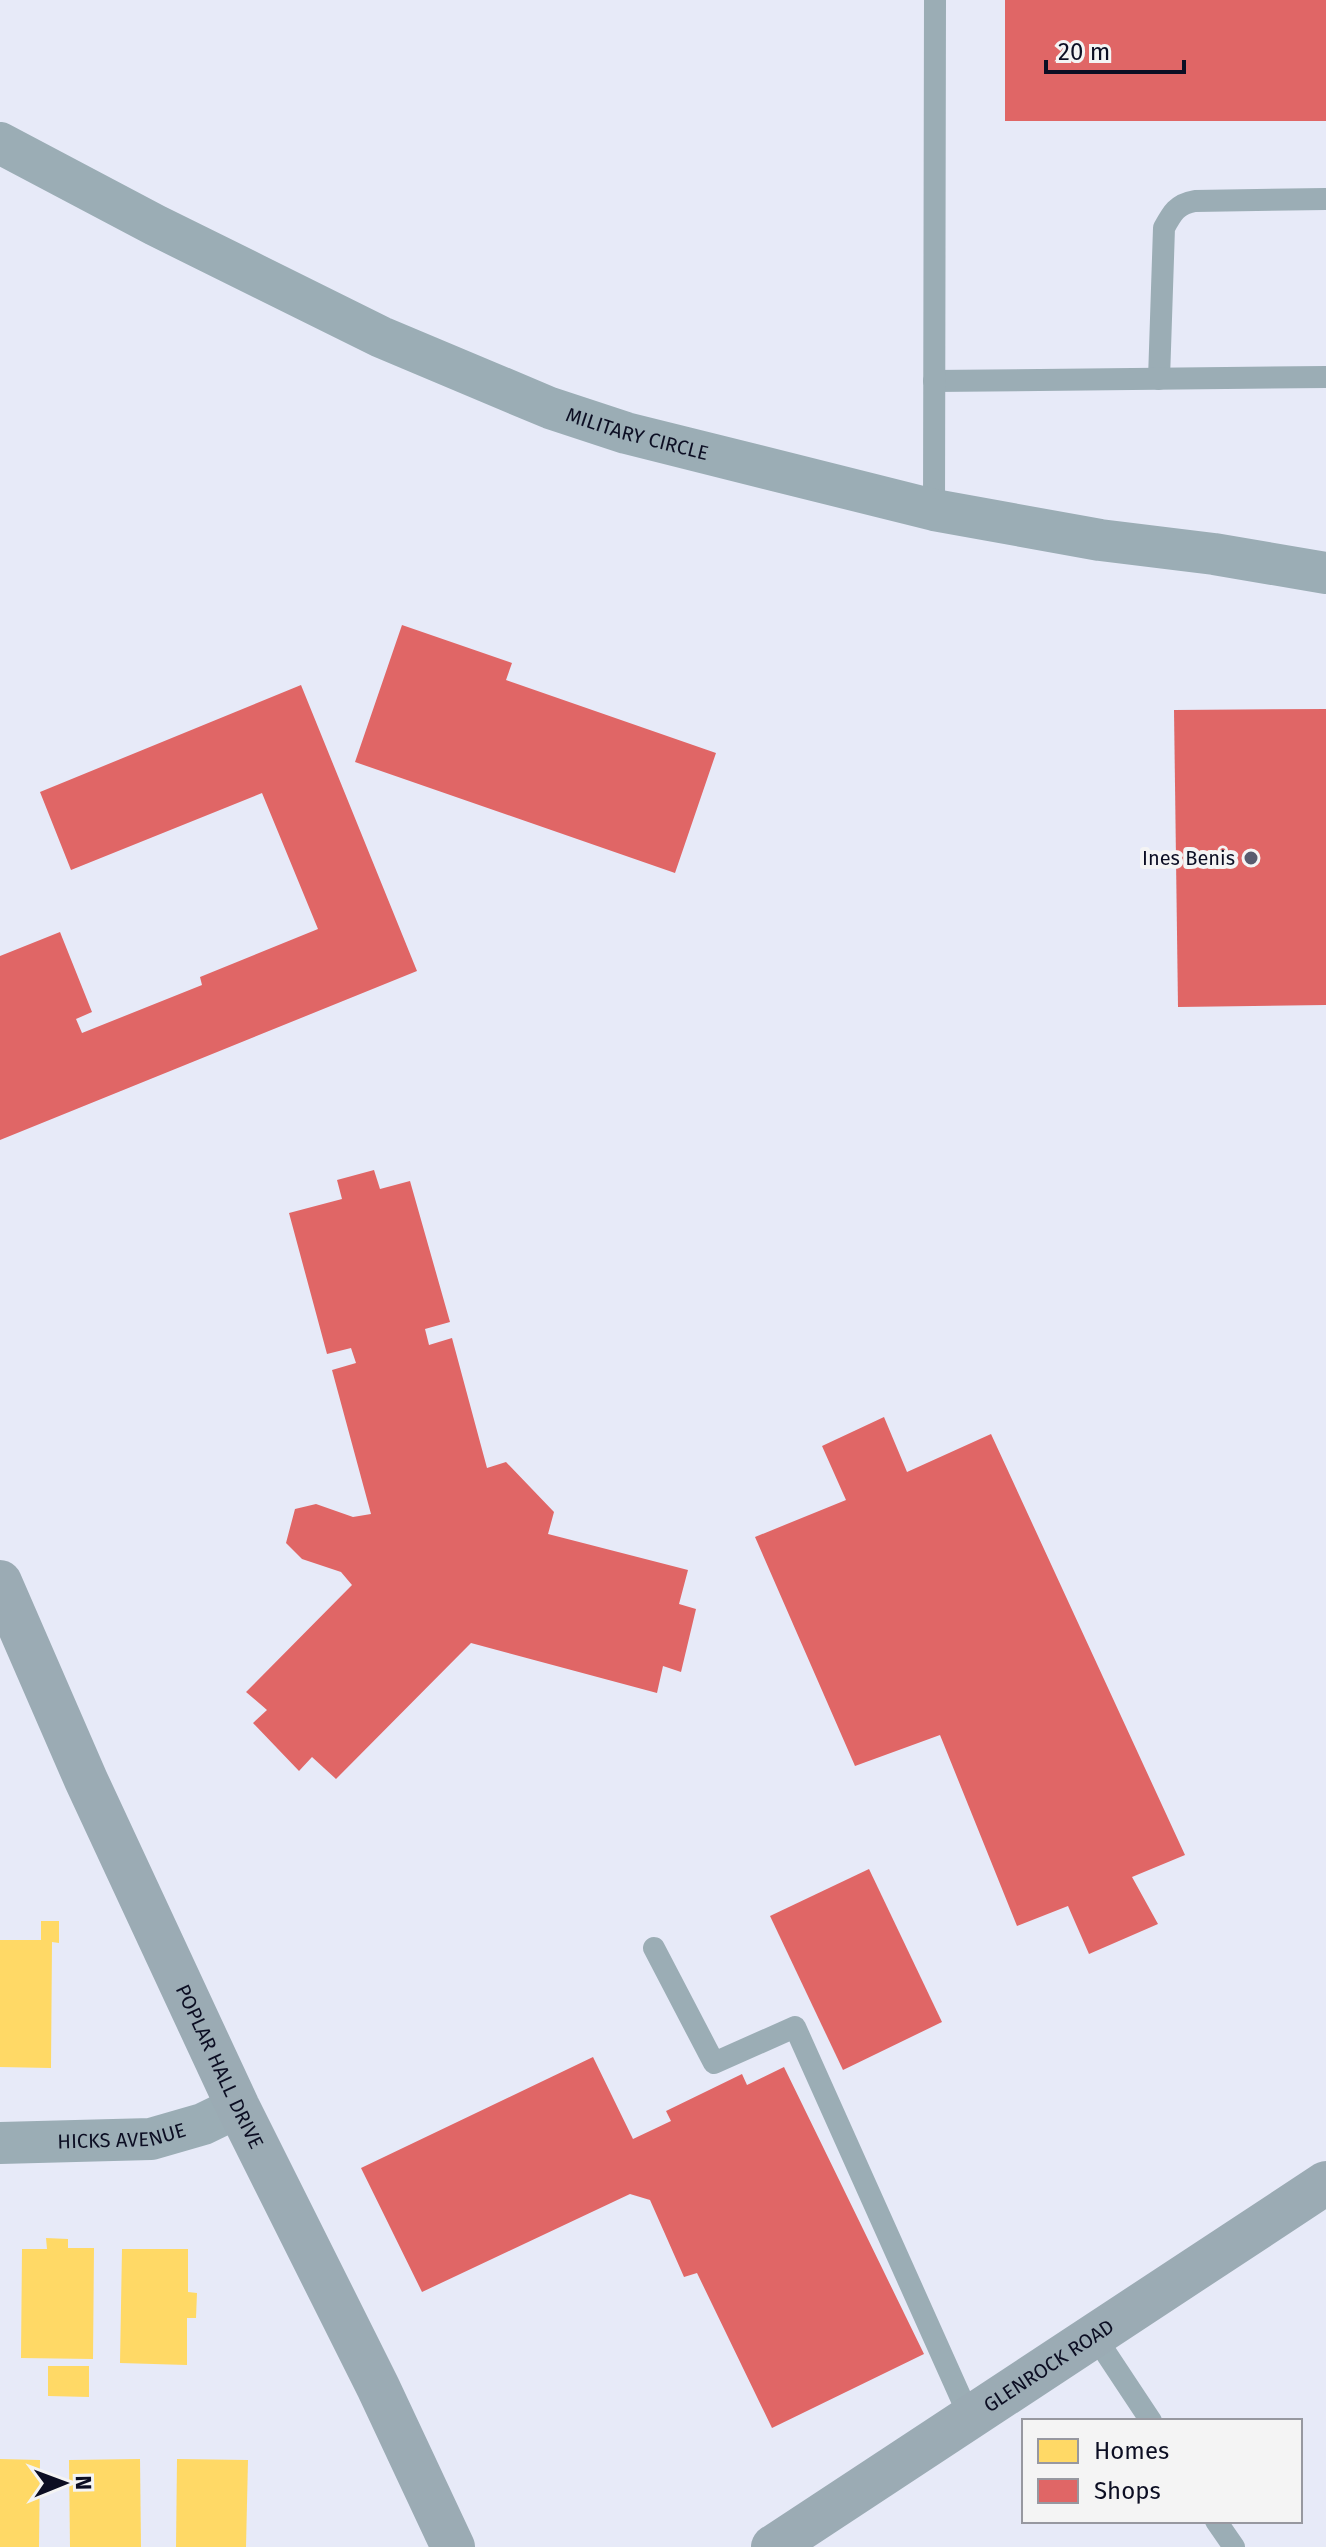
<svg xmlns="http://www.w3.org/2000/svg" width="1326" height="2547" font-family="'Fira Sans',sans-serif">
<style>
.homes{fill:#ffd966}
.shops{fill:#e06666}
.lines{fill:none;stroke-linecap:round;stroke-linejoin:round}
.lane{stroke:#9badb5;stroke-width:22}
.street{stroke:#9badb5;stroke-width:42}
.secondary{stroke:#9babb4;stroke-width:44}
.poi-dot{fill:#595b6e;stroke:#f4f4f4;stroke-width:3}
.labels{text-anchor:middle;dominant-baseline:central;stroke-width:8;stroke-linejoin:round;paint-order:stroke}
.street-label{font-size:20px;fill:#0c0e23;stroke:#f4f4f4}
.poi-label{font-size:20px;fill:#0c0e23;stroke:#f4f4f4;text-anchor:end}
</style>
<rect width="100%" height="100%" fill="#e7eaf8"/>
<g class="homes">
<path d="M41 1921H59V1943L52 1942 51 2068 0 2067V1940H41Z"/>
<path d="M46 2238 68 2239V2248H94L93 2359 21 2358 22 2249H47Z"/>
<path d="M122 2249H188V2292L197 2293 196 2318H187V2365L120 2363Z"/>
<path d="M48 2366H89V2397L48 2396Z"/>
<path d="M0 2459 40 2460 39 2547H0Z"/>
<path d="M140 2459 141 2547H70L69 2460Z"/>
<path d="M177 2459 248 2460 246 2547H176Z"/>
</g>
<g class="shops">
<rect x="1005" y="0" width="321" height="121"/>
<path d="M402 625 512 663 506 680 716 753 675 873 355 762Z"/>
<path d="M301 685 417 971 0 1140V956L60 932 92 1012 76 1019 82 1033 202 985 200 977 318 929 262 793 71 870 40 792Z"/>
<path d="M1326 709V1005L1178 1007 1174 710Z"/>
<path d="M374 1170 380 1189 410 1181 450 1322 425 1329 429 1345 452 1338 487 1468 506 1462 554 1512 548 1534 688 1570 679 1604 696 1609 681 1672 663 1666 657 1693 471 1643 336 1779 312 1757 299 1771 253 1723 267 1710 246 1692 352 1585 341 1572 302 1559 286 1543 295 1509 316 1504 353 1517 371 1514 332 1370 356 1363 351 1348 327 1354 289 1213 342 1199 337 1180Z"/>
<path d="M884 1417 907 1472 991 1434 1185 1855 1132 1877 1158 1924 1089 1954 1068 1906 1017 1926 940 1735 855 1766 755 1537 846 1500 822 1446Z"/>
<path d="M869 1869 942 2022 843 2070 770 1916Z"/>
<path d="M593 2057 633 2139 671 2121 666 2111 742 2074 747 2085 784 2067 924 2354 772 2428 697 2273 684 2277 650 2200 630 2194 422 2292 361 2168Z"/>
</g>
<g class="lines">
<g class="lane">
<path d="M1159 379 1164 228C1172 213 1177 204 1195 201L1326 199"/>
<path d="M934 381 1326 377"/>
<path d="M934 510 935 0"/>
<path d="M654 1948 714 2063 795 2027 970 2418"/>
<path d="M1094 2335 1151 2421"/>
<path d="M1216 2521 1234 2547"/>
</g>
<g class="street">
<path id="s1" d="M0 143 155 225 381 337 550 408 626 433 934 510 1100 540 1214 554 1326 573"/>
<path id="s2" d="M0 2143 151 2139 203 2124 238 2107"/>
</g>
<g class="secondary">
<path id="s3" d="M0 1582 86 1780 238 2107 378 2387 453 2547"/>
<path id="s4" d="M773 2547 1326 2183"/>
</g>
</g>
<circle class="poi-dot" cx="1251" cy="858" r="8"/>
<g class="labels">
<g class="street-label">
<text stroke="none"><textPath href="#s1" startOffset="702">MILITARY CIRCLE</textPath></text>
<text stroke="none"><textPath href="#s3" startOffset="532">POPLAR HALL DRIVE</textPath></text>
<text stroke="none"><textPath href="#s2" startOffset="122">HICKS AVENUE</textPath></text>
<text stroke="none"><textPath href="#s4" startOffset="330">GLENROCK ROAD</textPath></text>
</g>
<g class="poi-label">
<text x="1235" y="858">Ines Benis</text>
</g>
</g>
<rect x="1022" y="2419" width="280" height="104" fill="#f4f4f4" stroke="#9798a0" stroke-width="2"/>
<rect x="1038" y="2439" width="40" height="24" fill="#ffd966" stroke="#9798a0" stroke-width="2"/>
<text x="1094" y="2459" font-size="24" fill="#0c0e23">Homes</text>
<rect x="1038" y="2479" width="40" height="24" fill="#e06666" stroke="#9798a0" stroke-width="2"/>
<text x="1094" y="2499" font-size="24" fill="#0c0e23">Shops</text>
<g transform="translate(64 2483) rotate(89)" stroke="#f4f4f4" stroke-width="6" paint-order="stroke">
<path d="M0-6L14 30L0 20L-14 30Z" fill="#0c0e23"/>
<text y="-12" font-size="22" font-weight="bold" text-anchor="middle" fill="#0c0e23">N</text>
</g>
<path d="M1046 60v12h138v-12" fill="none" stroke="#0c0e23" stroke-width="4"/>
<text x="1058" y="60" font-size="24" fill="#0c0e23" stroke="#f4f4f4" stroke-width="6" paint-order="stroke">20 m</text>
</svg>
